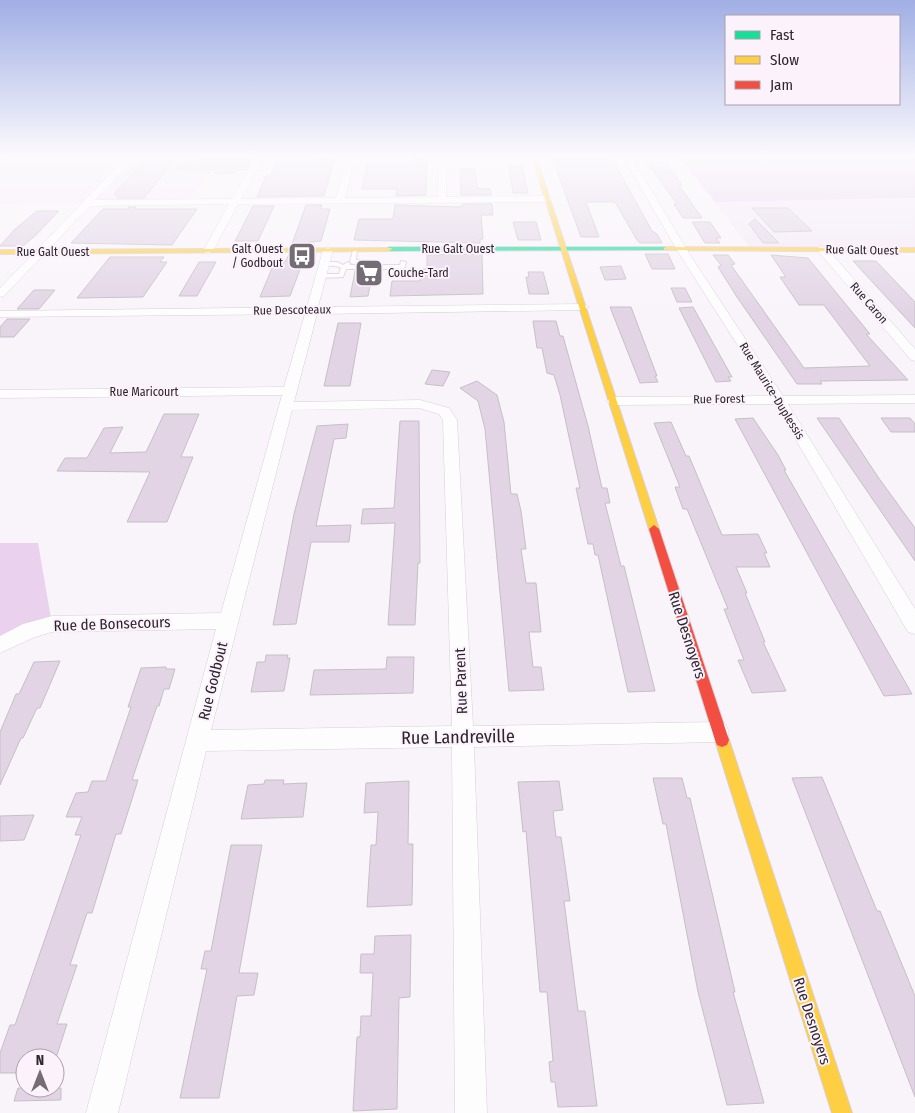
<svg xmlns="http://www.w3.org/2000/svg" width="915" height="1113" font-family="'Fira Sans Condensed',sans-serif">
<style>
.built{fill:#f4e9f7}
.green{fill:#ead1ee}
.building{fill:#e2d4e5;stroke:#c5bfc6}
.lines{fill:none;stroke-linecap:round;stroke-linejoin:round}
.lane-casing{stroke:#d6cfd7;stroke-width:2}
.street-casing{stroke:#d6cfd7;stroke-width:1}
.fast-casing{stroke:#d6cfd7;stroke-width:2}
.slow-casing{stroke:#d6cfd7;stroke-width:2}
.jam-casing{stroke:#d6cfd7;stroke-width:2}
.lane{fill:#fefdfe;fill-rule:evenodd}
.street{fill:#fefdfe;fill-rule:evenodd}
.fast{fill:#16e098;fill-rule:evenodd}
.slow{fill:#ffcf43;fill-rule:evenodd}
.jam{fill:#f24e42;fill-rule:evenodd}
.labels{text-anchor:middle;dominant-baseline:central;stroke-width:4;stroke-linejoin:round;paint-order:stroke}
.far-poi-label{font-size:12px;fill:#2d252e;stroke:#fbf2fc;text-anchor:end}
.far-street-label{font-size:12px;fill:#2d252e;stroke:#fbf2fc}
.street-label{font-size:15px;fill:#2d252e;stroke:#fbf2fc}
.near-street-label{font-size:18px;fill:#2d252e;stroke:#fbf2fc}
</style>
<rect width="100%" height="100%" fill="#f9f4fa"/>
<g class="built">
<path d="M0 157H222L188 202 0 204Z"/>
<path d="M915 198V250L750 248 715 202Z"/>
</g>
<g class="green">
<path d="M678 157H915V198L715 202Z"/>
<path d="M0 543H38L52 624 0 645Z"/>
</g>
<g class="building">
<path d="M209 157H254L247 170H237L235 173 214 174 217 170H177V165Z"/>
<path d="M315 157H335L324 196 257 197 266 176H270L277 162H313Z"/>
<path d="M413 157H427L426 195 396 196 397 189H362L367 164H412Z"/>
<path d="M552 157H611L652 231 657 234 662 243H640L637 240 615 202H586L599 237H581Z"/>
<path d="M145 161H174L144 198H118L114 194Z"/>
<path d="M646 161 666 163 682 185H679L702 218H683L674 204H677Z"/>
<path d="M509 166H522L528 193H513Z"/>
<path d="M460 169H475L477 188 490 189 491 195H461Z"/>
<path d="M462 204H492L493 215H481L483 239H480V243L354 240 359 219H393L395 205 462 207Z"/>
<path d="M306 205H322L321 209H330L321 241 292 244Z"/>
<path d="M253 206H274L258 241H235Z"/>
<path d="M128 207H136L134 209H197L172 245 71 243 103 209H130Z"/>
<path d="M752 208H788L812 231 774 232Z"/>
<path d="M37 211H59L36 235 23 246H0L14 230Z"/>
<path d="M755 219 779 243H763L749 224Z"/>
<path d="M513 222H536L541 240H518Z"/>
<path d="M692 222H710L721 238H716L720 243H705Z"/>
<path d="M482 254 483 294 390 296 392 281H420L421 269H427V255Z"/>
<path d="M645 254H668L675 269H652Z"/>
<path d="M713 255H728L735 264 731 265 804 368 870 366 824 305H799L780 277H786L771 255 808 258 870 334H866L908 380 820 381 822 384H797L737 297 718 267 721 265Z"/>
<path d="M288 256H305L290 296 260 297 275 261H286Z"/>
<path d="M110 257H164L160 262H167L143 297 77 298Z"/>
<path d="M853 261H876L915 302V328Z"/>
<path d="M199 262H216L197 296H179Z"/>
<path d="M621 266 626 279 605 280 600 267Z"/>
<path d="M355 271H373L368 296 350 297Z"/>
<path d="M528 272H543L549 294H529L526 277H529Z"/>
<path d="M671 288H685L692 302H677Z"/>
<path d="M34 290H55L39 309H17Z"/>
<path d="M610 307H631L657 376H655L658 382 640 383Z"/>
<path d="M693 307 732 377H728L731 381 716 382 679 308Z"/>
<path d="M7 319H30L14 337H0V327Z"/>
<path d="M533 321H556L560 336H563L588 426 602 488H607L610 503H605L621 566H624L655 691 628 692 598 555H595L593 544H588L576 488H580L560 395 554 375 547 373 542 348H537Z"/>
<path d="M338 323H361L350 386H324Z"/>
<path d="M432 370 450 372 443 386 425 384Z"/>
<path d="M477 381 497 395 504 422 511 494H517L521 511 526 549H521L526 583H536L541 632H529L533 667H541L544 690 509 691 485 429 478 401 460 388Z"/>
<path d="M164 414H199L181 457H193L167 522H127L150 472 57 471 65 458H87L104 428 123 427 110 453 146 452Z"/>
<path d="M753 418 778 455 786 470H784L912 694 884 696 735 419Z"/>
<path d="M817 418H839L878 477 915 528V561Z"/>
<path d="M881 418H910L915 424V432H891Z"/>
<path d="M400 421H419L420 563H418L415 625H388L395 523 361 524 363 509 394 508Z"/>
<path d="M671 422 686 456H689L722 535 758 534 767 553H764L770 567H736L747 593H745L765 642H763L786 691 752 693 738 660H744L724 609H728L687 509H683L675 487H680L654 423Z"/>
<path d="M348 424 346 438 334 439 316 526 351 525 349 542H311L296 624 273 625 294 514 317 426Z"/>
<path d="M266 655H288L287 658H290L284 691 251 692 257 662H265Z"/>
<path d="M387 657H414L413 693 310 695 314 670 386 669Z"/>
<path d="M60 661 40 708H37L23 738H21L0 785V732L16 694H19L34 662Z"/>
<path d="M166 667V669H175L169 689H164L159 706H157L132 780H138L121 834H116L92 913H87L70 965H77L57 1024H67L56 1058H25V1073H0V1053L10 1025H15L81 835H75L82 817H66L76 793 88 792 92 781H106L131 707H128L141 668Z"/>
<path d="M822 777 877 911H880L915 996V1097L792 778Z"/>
<path d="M653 778H682L687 798H690L735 992H733L764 1103 727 1105 698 992 666 824H663Z"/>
<path d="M265 780H284L283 784 307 783 303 817 241 819 248 785 264 784Z"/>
<path d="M409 781 408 844H413L412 905 367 907 371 845H376L378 812 364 813 366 783Z"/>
<path d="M559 781 563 810 553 811 556 837H561L570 901H564L578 1011H585L597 1106 558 1107 555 1082H551L549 1062 553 1061 547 992H540L526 831 523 832 518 782Z"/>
<path d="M34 815 24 840 0 841V816Z"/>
<path d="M231 845H262L239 973H258L254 995 237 996 219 1098H180L207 969H201L205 951H211Z"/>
<path d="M411 935 410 997 399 998 397 1109 353 1111 357 1037H360L361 1016H371L373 973H360L361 954H374L375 936Z"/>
<path d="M18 1088H61V1100L14 1101Z"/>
</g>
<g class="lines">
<defs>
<g id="lane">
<path d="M355 249 357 250 356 260 365 261V263L353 264 350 262 353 250Z"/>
<path d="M401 261 406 262 405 267 402 269H346L343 277 321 278 318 276 321 274H339L341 268 336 266 322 265V263L324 262H337L343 265 348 262 351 264 349 265H400Z"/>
</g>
<g id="street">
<path d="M128 157H136L95 200 232 199 256 157H264L241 199 336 198 347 157H355L345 198 438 197 439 157H447L446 197 548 196 552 199 548 202 238 204 213 251 208 254 203 251 229 204 90 206 4 296 0 297V288L121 163 0 164V160Z"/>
<path d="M623 157H631L690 255 783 396 915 395V403L788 404 915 609V634L908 632 775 404 613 405 606 401 613 397 770 396 680 255Z"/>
<path d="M822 246 826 247 915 349V361L911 360 818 251V247Z"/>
<path d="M328 247 333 250 318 307 583 304 589 307 583 310 317 314 294 402 420 400 449 408 457 420 473 726 718 722 726 725 729 732 726 739 718 742 474 747 487 1113H455L452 747 206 751 118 1113H86L216 629 52 632 35 637 0 653V636L23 624 52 616 221 613 282 395 0 398V390L284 387 305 314 0 317V311L307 307 323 250ZM419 408 439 414 443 420 452 726 211 730 292 410Z"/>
</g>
<path id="fast" d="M666 247 668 248V250L389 251 386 249 389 247Z"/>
<g id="slow">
<path d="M532 157H536L659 529 658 532H650L649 529Z"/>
<path d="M666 247 915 248V252L664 250V248Z"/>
<path d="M391 248 392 249 389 251 0 254V250Z"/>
<path d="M722 733 727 735 729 740 852 1113H832L715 740 717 735Z"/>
</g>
<path id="jam" d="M654 525 659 529 729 740 727 745 722 747 717 745 715 740 649 529Z"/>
</defs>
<use href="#lane" class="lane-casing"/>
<use href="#street" class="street-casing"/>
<use href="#fast" class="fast-casing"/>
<use href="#slow" class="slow-casing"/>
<use href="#jam" class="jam-casing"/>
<use href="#lane" class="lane"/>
<use href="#street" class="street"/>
<use href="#fast" class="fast"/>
<use href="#slow" class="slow"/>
<use href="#jam" class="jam"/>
</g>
<linearGradient id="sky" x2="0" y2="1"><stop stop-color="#a0aee4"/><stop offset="0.5" stop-color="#fcfafd"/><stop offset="1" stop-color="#fcfafd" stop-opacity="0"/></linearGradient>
<rect width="915" height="313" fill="url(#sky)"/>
<defs>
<symbol id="bus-square" viewBox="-11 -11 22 22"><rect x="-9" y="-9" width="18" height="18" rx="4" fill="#746d75" stroke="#fbf2fc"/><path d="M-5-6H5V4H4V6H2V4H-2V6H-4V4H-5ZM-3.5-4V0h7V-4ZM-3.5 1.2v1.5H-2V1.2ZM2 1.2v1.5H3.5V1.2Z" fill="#fff"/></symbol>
<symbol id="supermarket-square" viewBox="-11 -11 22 22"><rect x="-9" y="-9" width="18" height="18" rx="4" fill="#746d75" stroke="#fbf2fc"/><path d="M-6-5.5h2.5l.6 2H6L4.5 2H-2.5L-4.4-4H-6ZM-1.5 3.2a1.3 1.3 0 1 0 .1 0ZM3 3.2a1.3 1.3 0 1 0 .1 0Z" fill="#fff"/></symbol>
</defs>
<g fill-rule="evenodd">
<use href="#bus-square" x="286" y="240" width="32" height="32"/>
<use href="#supermarket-square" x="353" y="257" width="32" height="32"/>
</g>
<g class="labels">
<g class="far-poi-label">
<text x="283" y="249">Galt Ouest<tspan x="283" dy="14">/ Godbout</tspan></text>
<text x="388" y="273" text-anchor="start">Couche-Tard</text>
</g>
<g class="far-street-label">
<text x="458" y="249">Rue Galt Ouest</text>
<text transform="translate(862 250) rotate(1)">Rue Galt Ouest</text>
<text x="53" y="252">Rue Galt Ouest</text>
<text transform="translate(869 303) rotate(49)">Rue Caron</text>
<text transform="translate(292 310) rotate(-1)">Rue Descoteaux</text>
<text transform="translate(772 391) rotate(58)">Rue Maurice-Duplessis</text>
<text x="144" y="392">Rue Maricourt</text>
<text transform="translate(719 399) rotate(-1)">Rue Forest</text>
</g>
<g class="street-label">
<text transform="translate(112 624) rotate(-2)">Rue de Bonsecours</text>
<text transform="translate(687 635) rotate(72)">Rue Desnoyers</text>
<text transform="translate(213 681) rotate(-76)">Rue Godbout</text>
<text transform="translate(461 681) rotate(-92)">Rue Parent</text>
<text transform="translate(812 1021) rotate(72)">Rue Desnoyers</text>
</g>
<g class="near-street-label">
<text transform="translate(458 737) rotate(-1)">Rue Landreville</text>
</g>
</g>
<rect x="725" y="15" width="175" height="90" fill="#fbf2fc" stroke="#a9a0aa"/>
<rect x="735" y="31" width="25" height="8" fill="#16e098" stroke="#a9a0aa"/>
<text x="770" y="40" font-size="15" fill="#2d252e">Fast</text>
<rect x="735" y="56" width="25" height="8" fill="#ffcf43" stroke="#a9a0aa"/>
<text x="770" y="65" font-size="15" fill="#2d252e">Slow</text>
<rect x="735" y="81" width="25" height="8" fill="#f24e42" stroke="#a9a0aa"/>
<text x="770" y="90" font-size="15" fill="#2d252e">Jam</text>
<g transform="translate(40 1073)"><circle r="24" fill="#fbf2fc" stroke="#a9a0aa"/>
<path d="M0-4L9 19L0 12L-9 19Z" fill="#746d75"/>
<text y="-8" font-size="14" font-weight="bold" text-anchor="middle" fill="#2d252e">N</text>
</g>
</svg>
